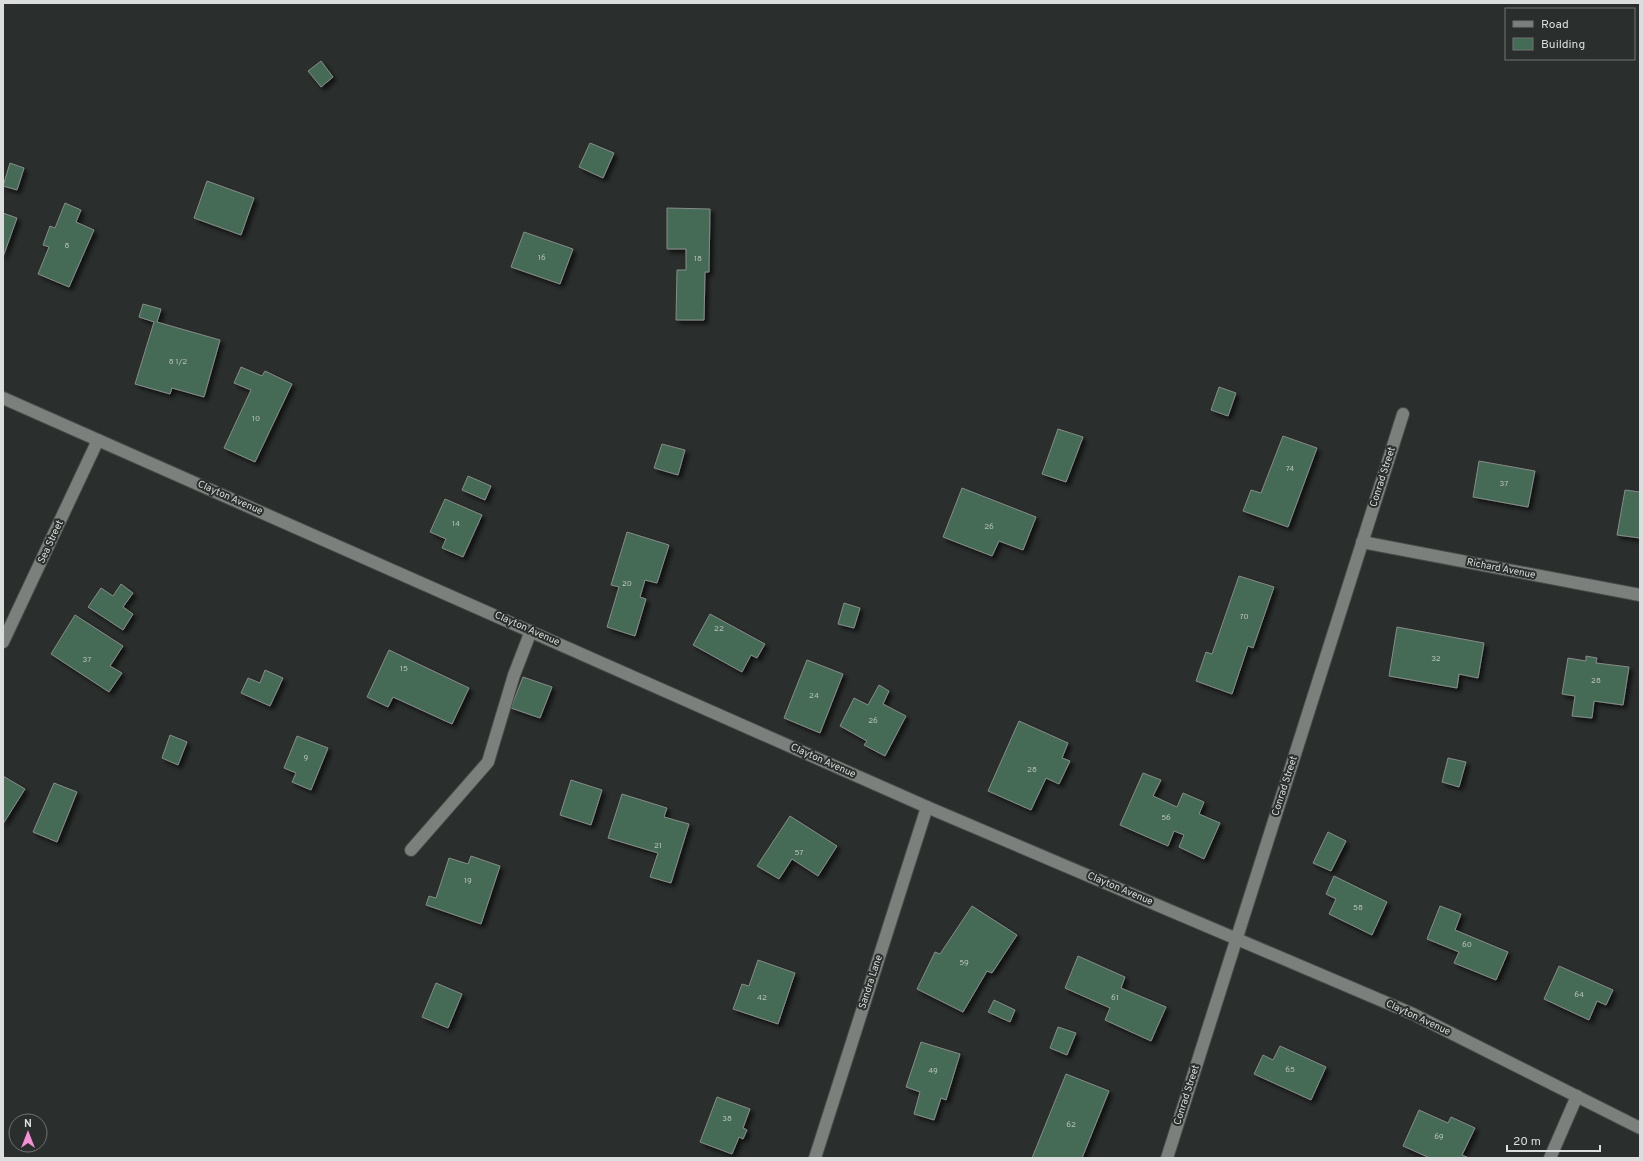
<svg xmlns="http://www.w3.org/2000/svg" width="1643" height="1161" font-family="Overpass,sans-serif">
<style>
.building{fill:#446b55;stroke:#878c89;filter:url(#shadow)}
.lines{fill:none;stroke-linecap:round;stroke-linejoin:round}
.lane-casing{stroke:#474b48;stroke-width:14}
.street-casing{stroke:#474b48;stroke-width:14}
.lane{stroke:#7b807d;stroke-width:12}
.street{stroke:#7b807d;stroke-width:12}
.labels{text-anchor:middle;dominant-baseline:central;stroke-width:4;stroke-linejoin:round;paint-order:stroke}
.number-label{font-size:8px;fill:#b5c1ba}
.street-label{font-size:10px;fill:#dbdedc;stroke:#2a2e2c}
</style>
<defs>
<filter id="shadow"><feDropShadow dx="3.5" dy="3.5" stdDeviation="2" flood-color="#0009"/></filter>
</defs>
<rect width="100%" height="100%" fill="#2a2e2c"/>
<g class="building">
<path d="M321 61 333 77 321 87 308 71Z"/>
<path d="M590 143 614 153 603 178 579 167Z"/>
<path d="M10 163 24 168 17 190 3 186Z"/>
<path d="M207 181 254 198 241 235 194 218Z"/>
<path d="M65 203 81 210 76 222 94 230 69 287 38 274 49 247 43 245 50 226 55 228Z"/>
<path d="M667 208 710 209 709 272H705L704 320H676L677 270H686V249H667Z"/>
<path d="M3 213 17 218 3 257Z"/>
<path d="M524 232 573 249 560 284 511 267Z"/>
<path d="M143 304 161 309 157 322 220 340 204 397 172 388 170 394 135 384 154 322 139 317Z"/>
<path d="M241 367 262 376 265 371 292 384 255 462 224 448 251 390 234 383Z"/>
<path d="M1219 387 1236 393 1228 416 1211 410Z"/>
<path d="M1058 429 1083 437 1066 482 1042 474Z"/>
<path d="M1283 436 1317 448 1288 527 1243 511 1251 490 1261 493Z"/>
<path d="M662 444 685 450 678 475 654 468Z"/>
<path d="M1479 461 1535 471 1528 507 1473 497Z"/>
<path d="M468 476 491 486 485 500 462 490Z"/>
<path d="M962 488 1036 517 1023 550 999 541 992 556 943 537Z"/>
<path d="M1625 490 1640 492V538L1617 535Z"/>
<path d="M445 499 482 515 463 557 442 548 446 539 430 532Z"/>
<path d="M627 532 669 545 657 583 645 580 640 597 646 599 635 636 607 627 619 587 611 585Z"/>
<path d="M1239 576 1274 587 1253 648 1248 646 1232 694 1196 681 1206 652 1212 654Z"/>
<path d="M121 584 133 593 123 607 133 614 123 630 88 607 101 588 113 596Z"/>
<path d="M844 603 860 608 854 628 838 624Z"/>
<path d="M710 614 765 644 757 658 751 655 742 672 693 645Z"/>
<path d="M75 615 123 646 110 666 122 673 109 692 51 654Z"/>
<path d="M1397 627 1484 643 1478 678 1459 674 1457 688 1389 676Z"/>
<path d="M389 650 469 688 452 724 393 697 388 707 367 697Z"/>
<path d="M1586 656 1597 658 1596 663 1629 667 1623 705 1594 701 1592 718 1572 716 1575 696 1562 694 1568 658 1586 661Z"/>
<path d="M807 660 843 674 820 733 784 718Z"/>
<path d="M265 670 283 678 270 706 241 693 248 678 260 683Z"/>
<path d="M523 677 552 687 540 718 511 708Z"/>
<path d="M879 685 889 691 883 704 906 716 885 756 864 745 867 741 840 726 854 698 868 705Z"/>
<path d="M1019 721 1068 743 1062 758 1070 761 1059 784 1046 778 1031 810 988 791Z"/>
<path d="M170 735 187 742 178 765 162 758Z"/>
<path d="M297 736 328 748 311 790 292 782 296 773 284 768Z"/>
<path d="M1448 758 1466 762 1459 787 1442 782Z"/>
<path d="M1143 773 1161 780 1153 796 1177 807 1183 793 1204 802 1199 814 1220 823 1204 859 1179 847 1184 835 1174 831 1168 846 1120 825Z"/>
<path d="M3 776 25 789 3 824Z"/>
<path d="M571 780 602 790 591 825 560 815Z"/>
<path d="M54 783 77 792 57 842 33 832Z"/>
<path d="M622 794 667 808 664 817 689 824 671 883 650 877 658 853 608 838Z"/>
<path d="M790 816 837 846 818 876 792 859 779 879 757 866Z"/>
<path d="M1328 832 1346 841 1331 871 1313 863Z"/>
<path d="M471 856 500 866 481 924 426 905 429 896 436 898 449 858 468 864Z"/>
<path d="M1334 876 1387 902 1372 935 1329 914 1336 899 1326 894Z"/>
<path d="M972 906 1017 935 992 973 987 971 963 1012 917 989 935 952 940 954Z"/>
<path d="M1440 906 1461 914 1455 930 1508 952 1496 980 1454 963 1459 952 1427 939Z"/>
<path d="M1078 956 1125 977 1121 988 1166 1007 1151 1041 1105 1020 1110 1008 1065 988Z"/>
<path d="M758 960 795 973 778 1024 733 1009 742 984 749 986Z"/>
<path d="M1559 966 1613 990 1606 1005 1597 1001 1589 1020 1544 999Z"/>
<path d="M436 983 462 994 448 1028 422 1017Z"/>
<path d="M994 1000 1015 1010 1010 1022 988 1012Z"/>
<path d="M1058 1027 1076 1033 1067 1055 1050 1048Z"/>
<path d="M921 1042 960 1054 946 1100 941 1098 934 1120 914 1114 920 1092 906 1087Z"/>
<path d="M1280 1046 1326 1067 1311 1100 1254 1074 1263 1055 1273 1060Z"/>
<path d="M1066 1074 1109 1091 1082 1158H1032Z"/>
<path d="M717 1097 750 1109 743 1128 747 1130 743 1139 739 1137 732 1154 700 1142Z"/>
<path d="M1419 1110 1448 1123 1451 1117 1475 1128 1462 1155 1469 1158H1430L1403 1146Z"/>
</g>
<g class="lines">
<defs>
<path id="lane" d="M411 850 488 762 514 675 531 631"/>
<g id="street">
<path d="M3 398 927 807 1413 1014 1640 1128"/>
<path d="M1362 542 1640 595"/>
<path d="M3 642 98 440"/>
<path d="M815 1158 927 807"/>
<path d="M1167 1158 1403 414"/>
<path d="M1550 1158 1577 1096"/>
</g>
</defs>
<use href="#lane" class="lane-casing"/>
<use href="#street" class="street-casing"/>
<use href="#lane" class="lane"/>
<use href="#street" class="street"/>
</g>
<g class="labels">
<g class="number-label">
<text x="67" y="246">8</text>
<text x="542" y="258">16</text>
<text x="698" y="259">18</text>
<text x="178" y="362">8 1/2</text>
<text x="256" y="419">10</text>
<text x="1290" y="469">74</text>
<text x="1504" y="484">37</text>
<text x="456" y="524">14</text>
<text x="989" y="527">26</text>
<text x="627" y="584">20</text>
<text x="1244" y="617">70</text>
<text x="719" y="629">22</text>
<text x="1436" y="659">32</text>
<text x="87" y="660">37</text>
<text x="404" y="669">15</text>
<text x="1596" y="681">28</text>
<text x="814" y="696">24</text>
<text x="873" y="721">26</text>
<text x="306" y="758">9</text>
<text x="1032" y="770">28</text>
<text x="1166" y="818">56</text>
<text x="658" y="846">21</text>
<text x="799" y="853">57</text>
<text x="468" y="881">19</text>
<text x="1358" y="908">58</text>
<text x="1467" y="945">60</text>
<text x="964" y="963">59</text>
<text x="1579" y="995">64</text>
<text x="762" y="998">42</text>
<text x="1115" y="998">61</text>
<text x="1290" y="1070">65</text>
<text x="933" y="1071">49</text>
<text x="727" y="1119">38</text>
<text x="1071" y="1125">62</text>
<text x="1439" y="1137">69</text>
</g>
<g class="street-label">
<text transform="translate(1383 477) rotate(-72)">Conrad Street</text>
<text transform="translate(230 498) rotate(24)">Clayton Avenue</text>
<text transform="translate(51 542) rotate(-65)">Sea Street</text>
<text transform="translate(1501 569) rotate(11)">Richard Avenue</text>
<text transform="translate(527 629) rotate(24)">Clayton Avenue</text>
<text transform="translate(823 761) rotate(24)">Clayton Avenue</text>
<text transform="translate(1285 786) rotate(-72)">Conrad Street</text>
<text transform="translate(1120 889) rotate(23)">Clayton Avenue</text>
<text transform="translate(871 982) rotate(-72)">Sandra Lane</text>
<text transform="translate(1418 1018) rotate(25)">Clayton Avenue</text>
<text transform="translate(1187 1095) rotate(-72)">Conrad Street</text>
</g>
</g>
<rect width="1643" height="1161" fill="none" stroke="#dbdedc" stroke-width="8"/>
<rect x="1505" y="8" width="130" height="52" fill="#2a2e2c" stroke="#717472"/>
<rect x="1513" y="21" width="20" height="6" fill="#7b807d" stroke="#717472"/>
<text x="1541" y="28" font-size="12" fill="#dbdedc">Road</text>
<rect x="1513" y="38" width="20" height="12" fill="#446b55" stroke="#717472"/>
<text x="1541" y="48" font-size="12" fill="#dbdedc">Building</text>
<g transform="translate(28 1133)"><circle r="19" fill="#2a2e2c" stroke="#717472"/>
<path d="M0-3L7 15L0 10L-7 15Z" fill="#f391d6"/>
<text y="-6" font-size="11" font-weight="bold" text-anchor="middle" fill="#dbdedc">N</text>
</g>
<path d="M1507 1145v6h93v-6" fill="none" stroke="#dbdedc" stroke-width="2"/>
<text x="1513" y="1145" font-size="12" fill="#dbdedc" stroke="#2a2e2c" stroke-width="3" paint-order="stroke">20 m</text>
</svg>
